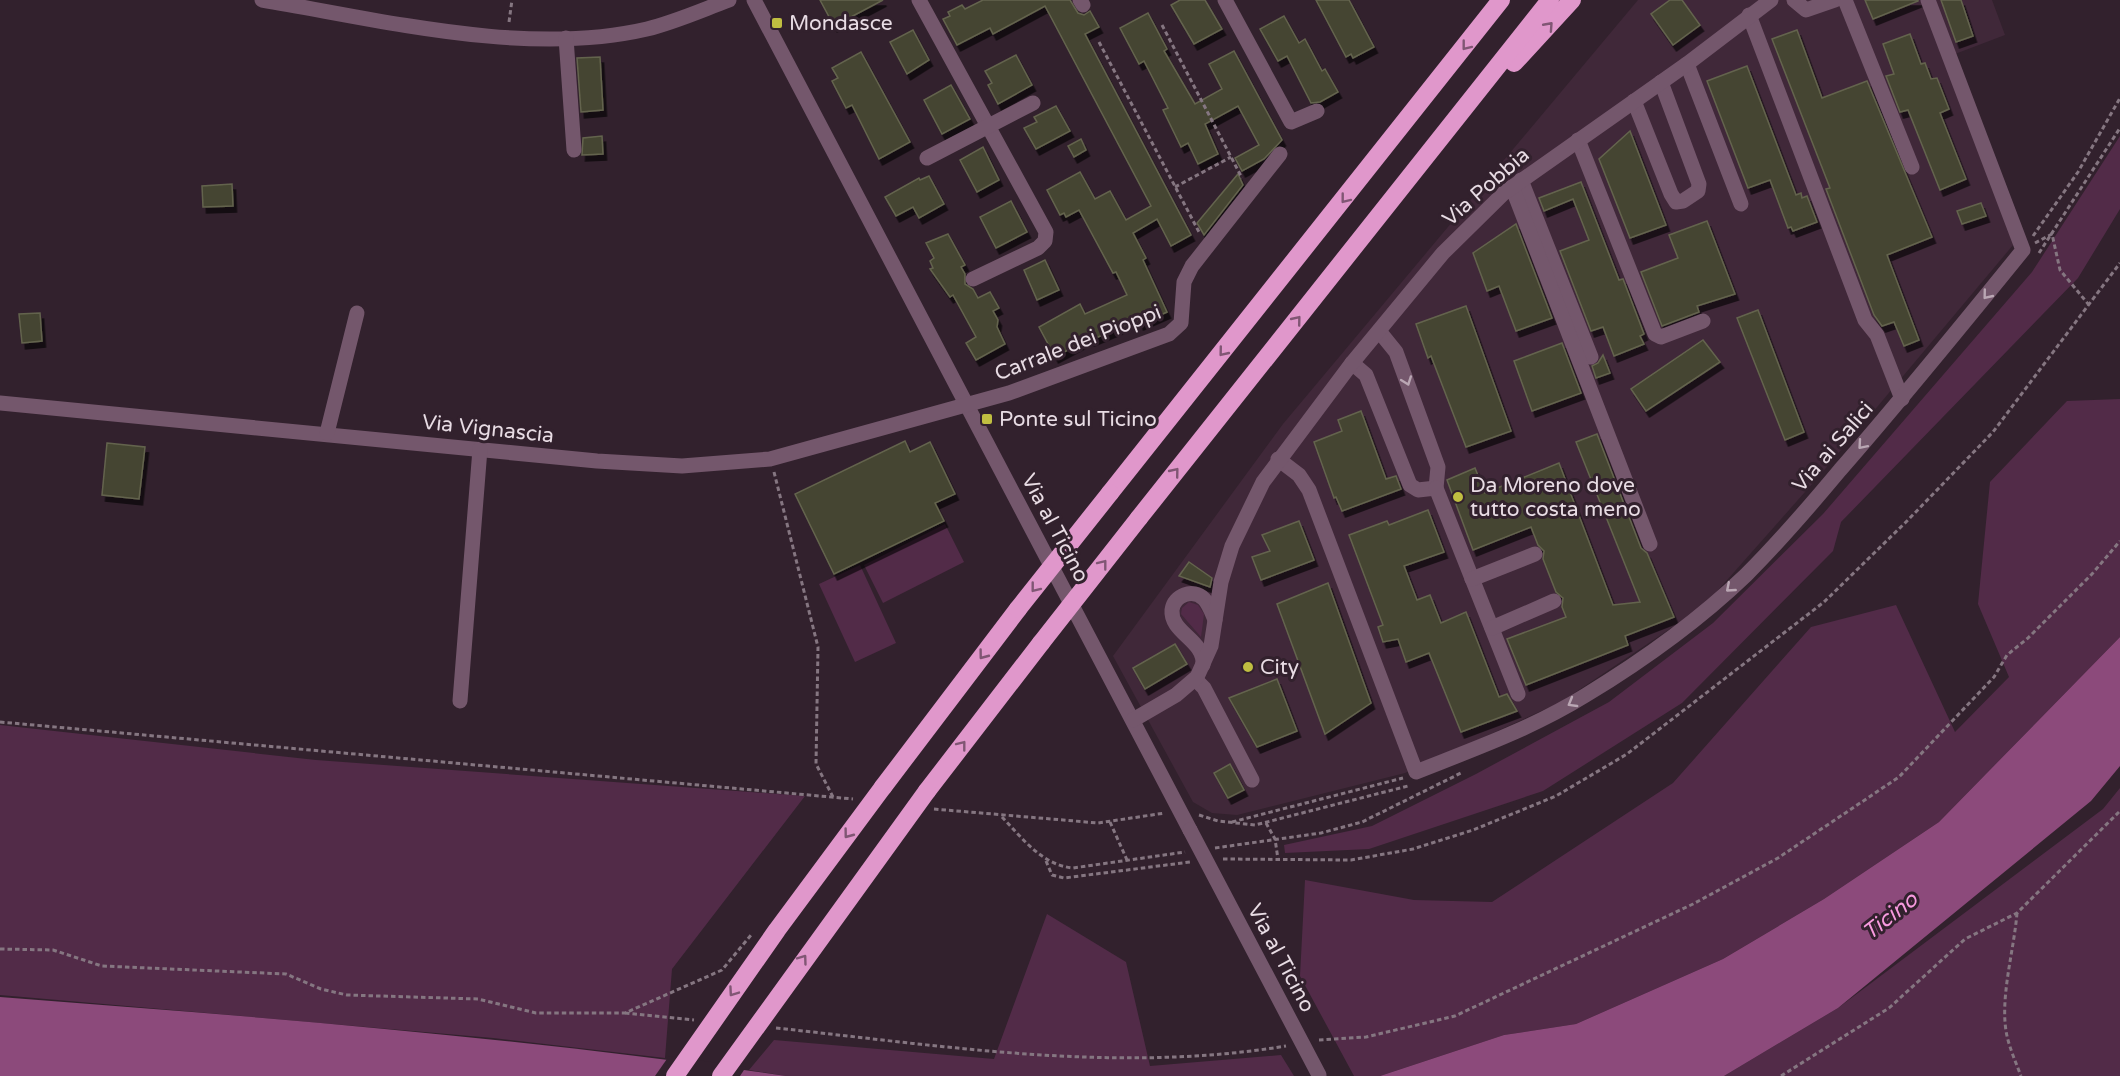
<svg xmlns="http://www.w3.org/2000/svg" width="2120" height="1076" font-family="'Varela Round',sans-serif">
<style>
.built{fill:#402839}
.green{fill:#522b48}
.water{fill:#8c4a7b}
.pier{fill:#32212d}
.building{fill:#454530;stroke:#64644e;stroke-width:1.5;filter:url(#shadow)}
.lines{fill:none;stroke-linecap:round;stroke-linejoin:round}
.path{stroke:#857681;stroke-width:3;stroke-dasharray:4.5 3;stroke-linecap:butt}
.minor{stroke:#74576c;stroke-width:15}
.highway{stroke:#e097cb;stroke-width:18}
.minor-bridge{stroke:#74576c;stroke-width:15}
.highway-bridge{stroke:#e097cb;stroke-width:18}
.oneway{stroke:#805674}
.oneway2{stroke:#baa7b4}
.poi-dot{fill:#c0be41;stroke:#32212d;stroke-width:2}
.labels{text-anchor:middle;dominant-baseline:central;stroke-width:6;stroke-linejoin:round;paint-order:stroke}
.poi-label{font-size:21px;fill:#e8dce4;stroke:#32212d;text-anchor:start}
.street-label{font-size:21px;fill:#e8dce4;stroke:#32212d}
.water-label{font-size:22px;font-style:italic;fill:#f79ade;stroke:#32212d}
</style>
<defs>
<filter id="shadow"><feDropShadow dx="3.5" dy="6" stdDeviation="0" flood-color="#0009"/></filter>
</defs>
<rect width="100%" height="100%" fill="#32212d"/>
<path class="built" d="M1638 0H1992L2005 35 1955 54 2024 232 1820 475 1704 606 1561 702 1405 773 1237 815 1212 813 1193 802 1113 656 1283 424Z"/>
<g class="green">
<path d="M2120 136V209L2078 278 1841 522 1833 551 1682 703 1543 791 1369 849 1285 853 1284 845 1372 826 1476 774 1609 702 1713 623 1823 514 2032 272Z"/>
<path d="M2120 399V637L1939 822 1824 899 1723 959 1576 1024 1504 1035 1380 1076H1354L1300 976 1305 880 1414 900 1492 902 1673 783 1811 627 1896 605 1955 732 2009 677 1978 604 1990 482 2067 401Z"/>
<path d="M945 524 964 562 883 603 864 565Z"/>
<path d="M860 565 896 643 855 662 819 584Z"/>
<path d="M1189 602 1198 605 1204 614 1201 637 1181 614 1182 608Z"/>
<path d="M0 725 316 760 805 796 672 969 665 1058 493 1038 0 995Z"/>
<path d="M2120 788V1076H1724L1838 1008 2103 809Z"/>
<path d="M1047 914 1126 962 1150 1066 1281 1055 1294 1076H786L749 1070 774 1040 994 1059Z"/>
</g>
<g class="water">
<path d="M2120 637V766L2091 801 1838 1008 1724 1076H1380L1504 1035 1576 1024 1723 959 1824 899 1939 822Z"/>
<path d="M0 997C263 1017 525 1038 786 1076H0Z"/>
</g>
<path class="pier" d="M669 1056 746 1067 740 1076H655Z"/>
<g class="building">
<path d="M820 0H883L834 26Z"/>
<path d="M983 0H1070L1078 13 1084 15 1090 11 1099 27 1085 34 1191 235 1171 246 1157 219 1133 233 1146 258 1143 260 1167 312 1140 324 1138 320 1091 340 1090 338 1055 357 1039 327 1080 304 1085 314 1127 295 1116 272 1113 273 1079 210 1066 217 1064 213 1060 215 1047 190 1080 172 1095 199 1110 191 1126 220 1151 206 1045 6 993 34 990 28 957 45 943 19 950 16 948 12 962 5 965 9Z"/>
<path d="M1180 0H1205L1222 29 1194 44 1171 5Z"/>
<path d="M1316 0H1349L1374 47 1353 58 1351 54 1346 57Z"/>
<path d="M1670 0H1682L1700 25 1673 45 1651 14Z"/>
<path d="M1865 0H1918V1L1873 19Z"/>
<path d="M1941 0H1961L1973 36 1956 42Z"/>
<path d="M1148 13 1167 49 1164 51 1195 104 1222 89 1209 64 1234 51 1282 140 1264 159 1242 171 1235 158 1259 145 1238 106 1205 124 1218 154 1198 164 1188 143 1181 147 1163 110 1168 108 1144 61 1139 64 1120 28Z"/>
<path d="M1284 16 1299 43 1305 39 1322 71 1325 69 1338 92 1320 102 1311 103 1287 56 1278 61 1260 29Z"/>
<path d="M913 30 929 60 907 74 890 42Z"/>
<path d="M1797 30 1822 98 1867 81 1932 237 1887 255 1919 340 1904 346 1894 322 1882 326 1874 315 1826 189 1830 188 1772 39Z"/>
<path d="M1910 34 1921 64 1925 63 1931 79 1937 78 1949 109 1940 113 1966 179 1940 190 1908 110 1900 112 1886 76 1894 74 1883 44Z"/>
<path d="M861 52 910 142 879 159 852 105 846 108 832 81 838 78 832 68Z"/>
<path d="M1016 55 1032 85 998 104 988 85 992 83 985 71Z"/>
<path d="M600 57 603 110 581 112 577 58Z"/>
<path d="M1747 66 1796 195 1801 193 1802 198 1807 196 1817 222 1793 231 1791 227 1788 228 1770 180 1748 188 1707 81Z"/>
<path d="M951 85 970 119 942 134 924 100Z"/>
<path d="M1056 106 1070 131 1036 149 1024 128 1037 122 1034 117Z"/>
<path d="M1630 131 1666 225 1630 238 1599 159Z"/>
<path d="M602 136 603 154 582 155 583 138Z"/>
<path d="M1081 139 1086 150 1074 157 1068 146Z"/>
<path d="M983 147 999 180 977 192 960 160Z"/>
<path d="M1238 174 1243 185 1204 235 1197 223Z"/>
<path d="M929 176 944 204 919 218 913 207 896 216 885 197 919 178 920 180Z"/>
<path d="M1581 182 1619 280 1623 279 1644 334 1640 336 1644 344 1614 356 1603 327 1591 331 1560 251 1589 240 1573 199 1544 211 1539 198Z"/>
<path d="M232 184 233 206 203 207 202 186Z"/>
<path d="M1011 201 1027 232 996 248 980 217Z"/>
<path d="M1981 203 1986 216 1962 224 1957 211Z"/>
<path d="M1707 221 1735 294 1697 306 1699 312 1662 326 1641 272 1678 258 1669 235Z"/>
<path d="M1516 224 1552 318 1516 331 1499 286 1487 291 1473 253Z"/>
<path d="M948 234 965 265 961 267 965 274V284L973 289 978 298 990 292 999 308 993 311 998 320 997 327 1005 344 976 360 966 343 976 337 953 295 950 297 930 269 933 268 930 261 934 258 926 243Z"/>
<path d="M1045 260 1059 290 1037 300 1024 270Z"/>
<path d="M1466 306 1511 431 1466 447 1431 356 1428 358 1416 324Z"/>
<path d="M1758 310 1804 432 1785 440 1737 318Z"/>
<path d="M40 313 42 341 22 343 19 314Z"/>
<path d="M1703 340 1720 362 1646 411 1631 389Z"/>
<path d="M1562 343 1581 393 1532 411 1514 361Z"/>
<path d="M1603 355 1610 373 1596 378 1592 366 1598 363Z"/>
<path d="M1361 411 1386 479 1396 476 1401 489 1342 511 1336 497 1334 498 1314 442 1342 431 1338 420Z"/>
<path d="M1597 434 1641 548 1647 553 1674 617 1625 636 1628 645 1526 685 1507 639 1566 617 1562 607 1563 598 1556 592 1543 559 1544 551 1538 545 1531 527 1473 550 1447 480 1475 468 1485 493 1559 463 1613 605 1640 602 1576 442Z"/>
<path d="M905 441 910 452 930 442 955 494 935 503 944 521 834 574 795 494Z"/>
<path d="M107 443 145 447 139 499 102 495Z"/>
<path d="M1428 510 1444 552 1404 566 1417 600 1430 595 1441 623 1466 612 1499 697 1507 694 1517 711 1461 732 1429 653 1406 662 1398 639 1383 642 1378 627 1383 625 1349 535 1387 521 1389 525Z"/>
<path d="M1299 521 1314 560 1261 580 1252 557 1270 551 1262 535Z"/>
<path d="M1189 562 1212 578 1210 587 1179 576Z"/>
<path d="M1328 583 1371 703 1325 734 1277 604Z"/>
<path d="M1175 644 1187 664 1145 689 1133 668Z"/>
<path d="M1277 679 1297 731 1257 747 1229 698Z"/>
<path d="M1230 764 1244 790 1228 798 1214 773Z"/>
</g>
<g class="lines">
<g class="path">
<path d="M509 22 512 0"/>
<path d="M1162 25 1242 178"/>
<path d="M1099 42 1199 232"/>
<path d="M1175 187 1231 157"/>
<path d="M2033 236 2078 172 2120 98"/>
<path d="M2035 243 2052 234 2060 270 2089 305"/>
<path d="M2039 253 2120 128"/>
<path d="M774 472 818 647 816 764 833 797"/>
<path d="M0 722 853 799"/>
<path d="M934 809 1098 823 1165 813"/>
<path d="M1199 815 1218 821 1255 825 1408 786"/>
<path d="M1002 817C1023 839 1042 865 1073 868L1185 852"/>
<path d="M1110 822 1127 860"/>
<path d="M1232 822 1403 778"/>
<path d="M1266 823 1275 839 1278 859"/>
<path d="M1215 848 1321 833 1362 822 1461 773"/>
<path d="M1223 859 1351 860 1413 849 1473 830 1556 796 1627 754 1824 602 1908 520 1993 432 2120 263"/>
<path d="M1046 861 1052 875 1064 878 1190 862"/>
<path d="M2017 913C2014 951 1999 1000 2007 1036 2010 1049 2016 1063 2021 1076"/>
<path d="M0 949 53 950 102 966 286 974 321 989 347 995 478 999 536 1013H625L722 970 751 935"/>
<path d="M625 1013 694 1020"/>
<path d="M776 1028C945 1046 1116 1074 1286 1046"/>
<path d="M1319 1040 1366 1037 1455 1016 1693 904 1778 858 1899 777 1994 677 2007 655 2028 638 2092 574 2120 541"/>
<path d="M1781 1076 1889 1008 1965 939 2017 913 2120 811"/>
</g>
<g class="minor">
<path d="M262 0C382 20 527 57 647 29 675 22 702 10 729 0"/>
<path d="M754 0 1190 830"/>
<path d="M919 0 1046 232 1045 241 1038 248 973 279"/>
<path d="M1080 0 1083 5"/>
<path d="M1225 0 1291 122 1317 111"/>
<path d="M1794 0 1806 10 1835 0"/>
<path d="M1845 0 1912 167"/>
<path d="M1749 15 1865 320 1877 335 1902 399"/>
<path d="M566 38 574 150"/>
<path d="M1687 64 1741 204"/>
<path d="M1634 101 1671 194 1676 202 1683 201 1698 191 1699 184 1661 82"/>
<path d="M1578 140 1655 334 1661 337 1703 321"/>
<path d="M927 158 1033 103"/>
<path d="M1521 180 1591 357"/>
<path d="M1512 187 1650 544"/>
<path d="M1352 363 1366 375 1410 485 1418 490 1436 488 1438 467 1396 352 1379 331"/>
<path d="M0 403 597 461 682 466 770 459 1009 393 1169 334 1181 323 1184 282 1192 266 1280 154"/>
<path d="M327 433 357 313"/>
<path d="M1278 459 1299 475 1309 490 1416 772C1474 749 1533 728 1586 695 1642 661 1698 621 1746 575 1779 542 1810 506 1840 470 1903 398 1963 324 2023 250L1928 0"/>
<path d="M1436 488 1518 694"/>
<path d="M1472 579 1535 554"/>
<path d="M1492 628 1554 601"/>
<path d="M1203 665C1205 640 1170 633 1172 610 1174 595 1193 588 1204 599 1209 604 1212 613 1215 620"/>
<path d="M1195 679 1204 688 1252 780"/>
<path d="M460 701 480 449"/>
<path d="M1133 720 1176 695 1197 677 1211 646 1221 582 1232 546 1263 482 1352 363 1443 253 1504 193 1687 64 1771 0"/>
</g>
<g class="highway">
<path d="M1514 63 1572 0"/>
<path d="M1110 493 1501 0"/>
<path d="M1139 518 1550 0"/>
<path d="M883 787 1018 609"/>
<path d="M927 791 1041 643"/>
</g>
<path class="minor-bridge" d="M1190 830 1319 1075"/>
<g class="highway-bridge">
<path d="M1018 609 1110 493"/>
<path d="M1041 643 1139 518"/>
<path d="M675 1076 777 930 883 787"/>
<path d="M721 1076 927 791"/>
</g>
</g>
<defs><path id="oneway-chevron" d="M-2-3.5L2.5 0L-2 3.5" fill="none" stroke-width="1.6" stroke-linecap="round" stroke-linejoin="round" transform="scale(1.5)"/></defs>
<g class="oneway">
<use href="#oneway-chevron" transform="translate(1549 26) rotate(-48)"/>
<use href="#oneway-chevron" transform="translate(1466 46) rotate(128)"/>
<use href="#oneway-chevron" transform="translate(1345 199) rotate(128)"/>
<use href="#oneway-chevron" transform="translate(1297 320) rotate(-51)"/>
<use href="#oneway-chevron" transform="translate(1223 352) rotate(129)"/>
<use href="#oneway-chevron" transform="translate(1175 472) rotate(-51)"/>
<use href="#oneway-chevron" transform="translate(1103 564) rotate(-52)"/>
<use href="#oneway-chevron" transform="translate(1035 588) rotate(128)"/>
<use href="#oneway-chevron" transform="translate(983 655) rotate(127)"/>
<use href="#oneway-chevron" transform="translate(962 745) rotate(-52)"/>
<use href="#oneway-chevron" transform="translate(848 834) rotate(127)"/>
<use href="#oneway-chevron" transform="translate(803 959) rotate(-54)"/>
<use href="#oneway-chevron" transform="translate(733 992) rotate(125)"/>
</g>
<g class="oneway2">
<use href="#oneway-chevron" transform="translate(1987 295) rotate(129)"/>
<use href="#oneway-chevron" transform="translate(1407 381) rotate(70)"/>
<use href="#oneway-chevron" transform="translate(1862 445) rotate(131)"/>
<use href="#oneway-chevron" transform="translate(1730 588) rotate(139)"/>
<use href="#oneway-chevron" transform="translate(1572 703) rotate(150)"/>
</g>
<g class="poi-dot">
<rect x="771" y="17" width="12" height="12" rx="3"/>
<rect x="981" y="413" width="12" height="12" rx="3"/>
<circle cx="1458" cy="497" r="6"/>
<circle cx="1248" cy="667" r="6"/>
</g>
<g class="labels">
<g class="poi-label">
<text x="789" y="23">Mondasce</text>
<text x="999" y="419">Ponte sul Ticino</text>
<text x="1470" y="485">Da Moreno dove<tspan x="1470" dy="24">tutto costa meno</tspan></text>
<text x="1260" y="667">City</text>
</g>
<g class="street-label">
<text transform="translate(1486 187) rotate(-41)">Via Pobbia</text>
<text transform="translate(1078 343) rotate(-21)">Carrale dei Pioppi</text>
<text transform="translate(488 429) rotate(6)">Via Vignascia</text>
<text transform="translate(1833 447) rotate(-49)">Via ai Salici</text>
<text transform="translate(1055 528) rotate(62)">Via al Ticino</text>
<text transform="translate(1281 958) rotate(62)">Via al Ticino</text>
</g>
<g class="water-label">
<text transform="translate(1890 916) rotate(-38)">Ticino</text>
</g>
</g>
</svg>
